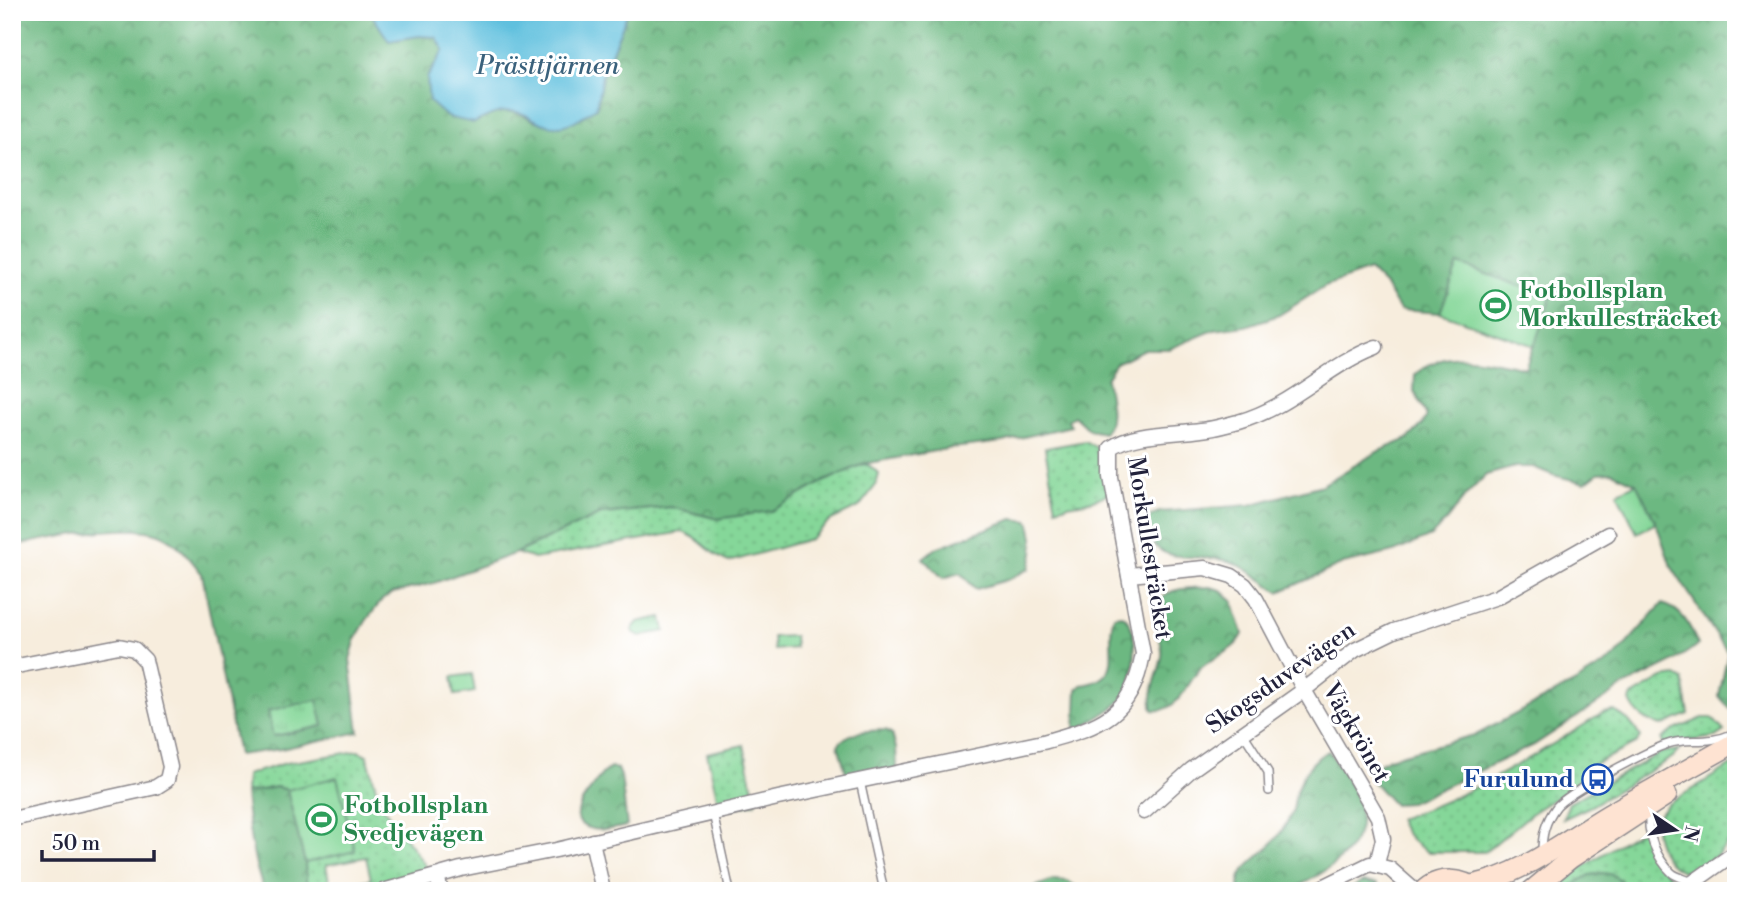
<svg xmlns="http://www.w3.org/2000/svg" width="1748" height="903" font-family="'Libre Bodoni',serif">
<style>
.grass{fill:url(#grass-dots);stroke:#547c6a;stroke-width:2}
.forest{fill:url(#forest-crowns);stroke:#476d5e;stroke-width:2;fill-rule:evenodd}
.park{fill:url(#park-tufts);stroke:#547c6a;stroke-width:2}
.garden{fill:#85d799;stroke:#547c6a;stroke-width:2}
.water{fill:#5fc0de;stroke:#40718c;stroke-width:2}
.lines{fill:none;stroke-linecap:round;stroke-linejoin:round}
.lane-casing{stroke:#8c888c;stroke-width:10}
.street-casing{stroke:#8c888c;stroke-width:17}
.secondary-casing{stroke:#8c888c;stroke-width:22}
.lane{stroke:#fff;stroke-width:7}
.street{stroke:#fff;stroke-width:14}
.secondary{stroke:#fee3d2;stroke-width:19}
.labels{text-anchor:middle;dominant-baseline:central;stroke-width:6;stroke-linejoin:round;paint-order:stroke}
.leisure-label{font-size:24px;font-weight:bold;fill:#27864d;stroke:#fff;text-anchor:start}
.street-label{font-size:24px;fill:#22223b;stroke:#fff}
.transit-label{font-size:24px;font-weight:bold;fill:#164399;stroke:#fff;text-anchor:end}
.water-label{font-size:26px;font-style:italic;fill:#3a617c;stroke:#fff}
</style>
<defs>
<pattern id="grass-dots" width="8" height="8" patternUnits="userSpaceOnUse" patternTransform="scale(1.75)"><rect width="8" height="8" fill="#85d799"/><path d="M2 2h.1M6 6h.1" fill="none" stroke="#73b885" stroke-width="1.8" stroke-linecap="round"/></pattern>
<pattern id="forest-crowns" width="20" height="18" patternUnits="userSpaceOnUse" patternTransform="scale(1.75)"><rect width="20" height="18" fill="#6cb881"/><path d="M2 6a3 3 0 1 1 6 0M12 15a3 3 0 1 1 6 0" fill="none" stroke="#58956b"/></pattern>
<pattern id="park-tufts" width="24" height="20" patternUnits="userSpaceOnUse" patternTransform="scale(1.75)"><rect width="24" height="20" fill="#85d799"/><path d="M3 7l-1-3M5 7V3M7 7l1-3M15 17l-1-3M17 17v-4M19 17l1-3" fill="none" stroke="#73b885"/></pattern>
</defs>
<rect width="100%" height="100%" fill="#fff"/>
<filter id="ink" filterUnits="userSpaceOnUse"><feTurbulence type="fractalNoise" baseFrequency=".0143" numOctaves="2"/><feDisplacementMap in="SourceGraphic" scale="14" xChannelSelector="R" yChannelSelector="G"/><feConvolveMatrix kernelMatrix="1 2 1 2 8 2 1 2 1" color-interpolation-filters="sRGB"/></filter>
<filter id="wash" filterUnits="userSpaceOnUse"><feTurbulence type="fractalNoise" baseFrequency=".00686" numOctaves="4" result="noise"/><feDisplacementMap in="SourceGraphic" scale="28" xChannelSelector="R" yChannelSelector="G"/><feGaussianBlur stdDeviation="1.57" result="paint"/><feColorMatrix in="noise" values="0 0 0 0 0 0 0 0 0 0 0 0 0 0 0 0 0 1.4 0 .05"/><feComposite in="paint" operator="in"/></filter>
<g filter="url(#wash)">
<rect width="100%" height="100%" fill="#f7eddd"/>
<g class="grass">
<path d="M1085 441 1104 452 1108 493C1092 504 1075 502 1056 508L1045 448Z"/>
<path d="M863 464 870 466 879 474 876 485 859 507 831 520 810 539 729 562C710 556 701 537 682 532L534 559 516 553 601 514 671 507 718 519 825 481Z"/>
<path d="M1676 676 1683 680 1689 714 1661 726C1647 721 1636 716 1630 701L1632 696 1663 678Z"/>
<path d="M1614 711C1626 717 1634 724 1640 737L1637 743 1586 768 1575 786 1536 810 1485 852H1428C1414 844 1403 833 1398 819 1472 795 1538 754 1603 713Z"/>
<path d="M1703 718H1712L1724 731 1715 737 1663 745 1662 739 1672 731Z"/>
<path d="M744 745 756 803 720 811 707 753Z"/>
<path d="M1679 750 1673 757 1591 806 1563 819 1569 803 1662 752Z"/>
<path d="M358 751 367 755 380 803 430 872 361 886 359 882 371 879 366 857 326 865 330 886 344 885V889L307 891 277 787 245 793 246 775 286 763Z"/>
<path d="M1736 762 1735 837C1724 847 1708 867 1693 871 1671 877 1651 841 1656 822 1657 815 1663 809 1668 804Z"/>
<path d="M1644 828C1649 852 1662 865 1674 884L1663 891H1545Z"/>
</g>
<g class="forest">
<path d="M12 12H370L389 41 419 36 436 37 444 50 427 78 474 123C498 110 510 106 535 121L596 108 602 76 628 12H1736V711L1730 709 1719 696 1728 653 1671 566 1656 523 1636 483 1612 472 1598 473 1585 483 1553 475 1533 467H1515L1486 475 1466 495 1446 521 1431 536 1394 552 1343 564 1279 592C1264 582 1248 568 1232 562 1197 550 1149 572 1145 519L1159 512 1250 505 1322 485 1379 451 1408 439 1422 425 1427 416 1414 391 1415 375C1445 345 1489 361 1525 368L1551 297 1458 264 1440 313 1400 310 1385 286 1369 270 1325 286 1279 315 1246 326 1214 330 1169 349H1144L1116 363 1106 378C1108 394 1116 420 1104 433L1089 430 1074 416 1068 420 1071 426 1002 442 952 448 863 464 825 481 771 511 718 519 671 507 601 514 516 553 434 583 393 593 382 600 366 621 356 638 350 659 359 732 281 749 238 755 202 574C191 560 177 540 159 534 125 522 48 539 12 546ZM317 701 323 726 274 736Z"/>
<path d="M1013 519 1029 521C1035 539 1035 552 1029 569L1007 580 976 589 960 573 943 578 923 558 936 548Z"/>
<path d="M1210 587 1221 590 1234 602C1233 611 1241 624 1243 634 1234 653 1214 655 1200 669 1190 679 1185 696 1173 704 1166 710 1161 711 1153 710 1148 692 1159 675 1162 656 1163 647 1159 638 1158 629 1153 586 1176 589 1210 587Z"/>
<path d="M1662 604C1683 609 1690 626 1698 645L1671 663 1624 686 1534 745 1410 803 1393 804 1373 782 1371 768 1389 758 1478 734 1576 682 1614 658Z"/>
<path d="M1122 615C1142 626 1136 687 1121 701 1108 713 1090 722 1075 731L1077 690 1081 685C1129 679 1103 646 1114 616Z"/>
<path d="M886 730 892 734 896 748 897 769 858 778 847 776 838 745C849 730 868 731 886 730Z"/>
<path d="M1329 751C1339 768 1352 784 1358 803 1370 841 1337 865 1308 881 1302 884 1295 889 1289 891 1274 894 1255 891 1240 891 1236 875 1248 865 1259 856 1274 844 1284 830 1292 813 1294 808 1294 803 1295 797 1299 779 1312 758 1329 751Z"/>
<path d="M611 768 618 769 621 776 627 826C590 835 558 828 592 788 599 779 600 773 611 768Z"/>
<path d="M277 787 287 790 305 863 307 891H264C252 858 248 827 245 793Z"/>
<path d="M1602 873C1615 874 1621 878 1626 891H1562L1590 875Z"/>
<path d="M1053 880 1068 881 1082 891H1024Z"/>
<path d="M1363 882 1377 884 1381 891H1346Z"/>
</g>
<g class="park">
<path d="M1636 483 1656 523 1637 533 1617 493Z"/>
<path d="M662 617 665 631 640 636 633 632V628L638 622Z"/>
<path d="M794 636 795 648 774 650 773 637Z"/>
<path d="M472 674 475 692 455 695 452 677Z"/>
<path d="M317 700 323 726 273 736 268 711Z"/>
</g>
<g class="garden">
<path d="M1458 264 1551 297 1534 346 1440 313Z"/>
<path d="M337 777 355 851 305 863 287 790Z"/>
</g>
<path class="water" d="M370 12H628L602 76 596 108C584 115 571 126 557 126 542 127 533 117 521 113 504 108 489 115 474 123L447 117 429 101 427 78 444 50 436 37 419 36 389 41Z"/>
</g>
<g filter="url(#ink)">
<g class="lines">
<defs>
<g id="lane">
<path d="M1243 733 1268 772 1269 791"/>
<path d="M860 781 884 891"/>
<path d="M1650 812C1645 832 1657 859 1672 873 1677 877 1686 879 1692 882"/>
<path d="M713 813 730 891"/>
<path d="M1542 852C1542 835 1545 822 1556 807 1567 793 1649 750 1668 744 1687 737 1708 745 1732 734"/>
</g>
<g id="street">
<path d="M1129 575 1205 568 1232 576 1245 585 1256 599 1304 690 1378 817 1383 839 1377 864"/>
<path d="M12 667 119 646 134 649 145 660 170 767 167 780 156 787 12 819"/>
<path d="M1144 812 1191 770 1304 690 1355 650 1394 631 1497 597 1608 534"/>
<path d="M592 841 603 891"/>
<path d="M437 876 441 891"/>
<path d="M383 891 461 869 556 850 778 798 1043 742C1100 726 1131 718 1143 654L1111 477V448C1133 432 1175 434 1201 430 1213 429 1226 425 1238 422 1294 406 1326 366 1376 347"/>
<path d="M1315 891 1370 864 1390 869 1415 891"/>
<path d="M1681 891 1736 852"/>
</g>
<g id="secondary">
<path d="M1471 885C1521 876 1565 840 1609 814 1651 789 1694 766 1736 742"/>
<path d="M1423 891C1439 875 1463 878 1479 891"/>
<path d="M1531 891 1571 858 1667 795"/>
</g>
</defs>
<use href="#lane" class="lane-casing"/>
<use href="#street" class="street-casing"/>
<use href="#secondary" class="secondary-casing"/>
<use href="#lane" class="lane"/>
<use href="#street" class="street"/>
<use href="#secondary" class="secondary"/>
</g>
</g>
<defs>
<symbol id="stadium-ring" viewBox="-11 -11 22 22"><circle r="9.5" fill="#fff" stroke="#2e9e5b" stroke-width="1.5"/><path d="M0-5a6.5 5 0 1 0 0 10a6.5 5 0 1 0 0-10ZM-3.5-1.8h7v3.6h-7Z" fill="#2e9e5b"/></symbol>
<symbol id="bus-ring" viewBox="-11 -11 22 22"><circle r="9.5" fill="#fff" stroke="#1a4fb4" stroke-width="1.5"/><path d="M-5-6H5V4H4V6H2V4H-2V6H-4V4H-5ZM-3.5-4V0h7V-4ZM-3.5 1.2v1.5H-2V1.2ZM2 1.2v1.5H3.5V1.2Z" fill="#1a4fb4"/></symbol>
</defs>
<g fill-rule="evenodd">
<use href="#stadium-ring" x="1478" y="288" width="35" height="35"/>
<use href="#bus-ring" x="1580" y="762" width="35" height="35"/>
<use href="#stadium-ring" x="304" y="802" width="35" height="35"/>
</g>
<g class="labels">
<g class="leisure-label">
<text x="1519" y="291">Fotbollsplan<tspan x="1519" dy="28">Morkullesträcket</tspan></text>
<text x="344" y="806">Fotbollsplan<tspan x="344" dy="28">Svedjevägen</tspan></text>
</g>
<g class="street-label">
<text transform="translate(1149 548) rotate(81)">Morkullesträcket</text>
<text transform="translate(1281 678) rotate(-35)">Skogsduvevägen</text>
<text transform="translate(1356 733) rotate(60)">Vägkrönet</text>
</g>
<g class="transit-label">
<text x="1574" y="780">Furulund</text>
</g>
<g class="water-label">
<text x="548" y="66">Prästtjärnen</text>
</g>
</g>
<rect width="1748" height="903" fill="none" stroke="#fff" stroke-width="42"/>
<g transform="translate(1675 830) rotate(103)" stroke="#ffffff" stroke-width="5" paint-order="stroke">
<path d="M0-5L12 26L0 18L-12 26Z" fill="#22223b"/>
<text y="-10" font-size="19" font-weight="bold" text-anchor="middle" fill="#22223b">N</text>
</g>
<path d="M42 850v10h112v-10" fill="none" stroke="#22223b" stroke-width="3.5"/>
<text x="52" y="850" font-size="21" fill="#22223b" stroke="#ffffff" stroke-width="5" paint-order="stroke">50 m</text>
</svg>
